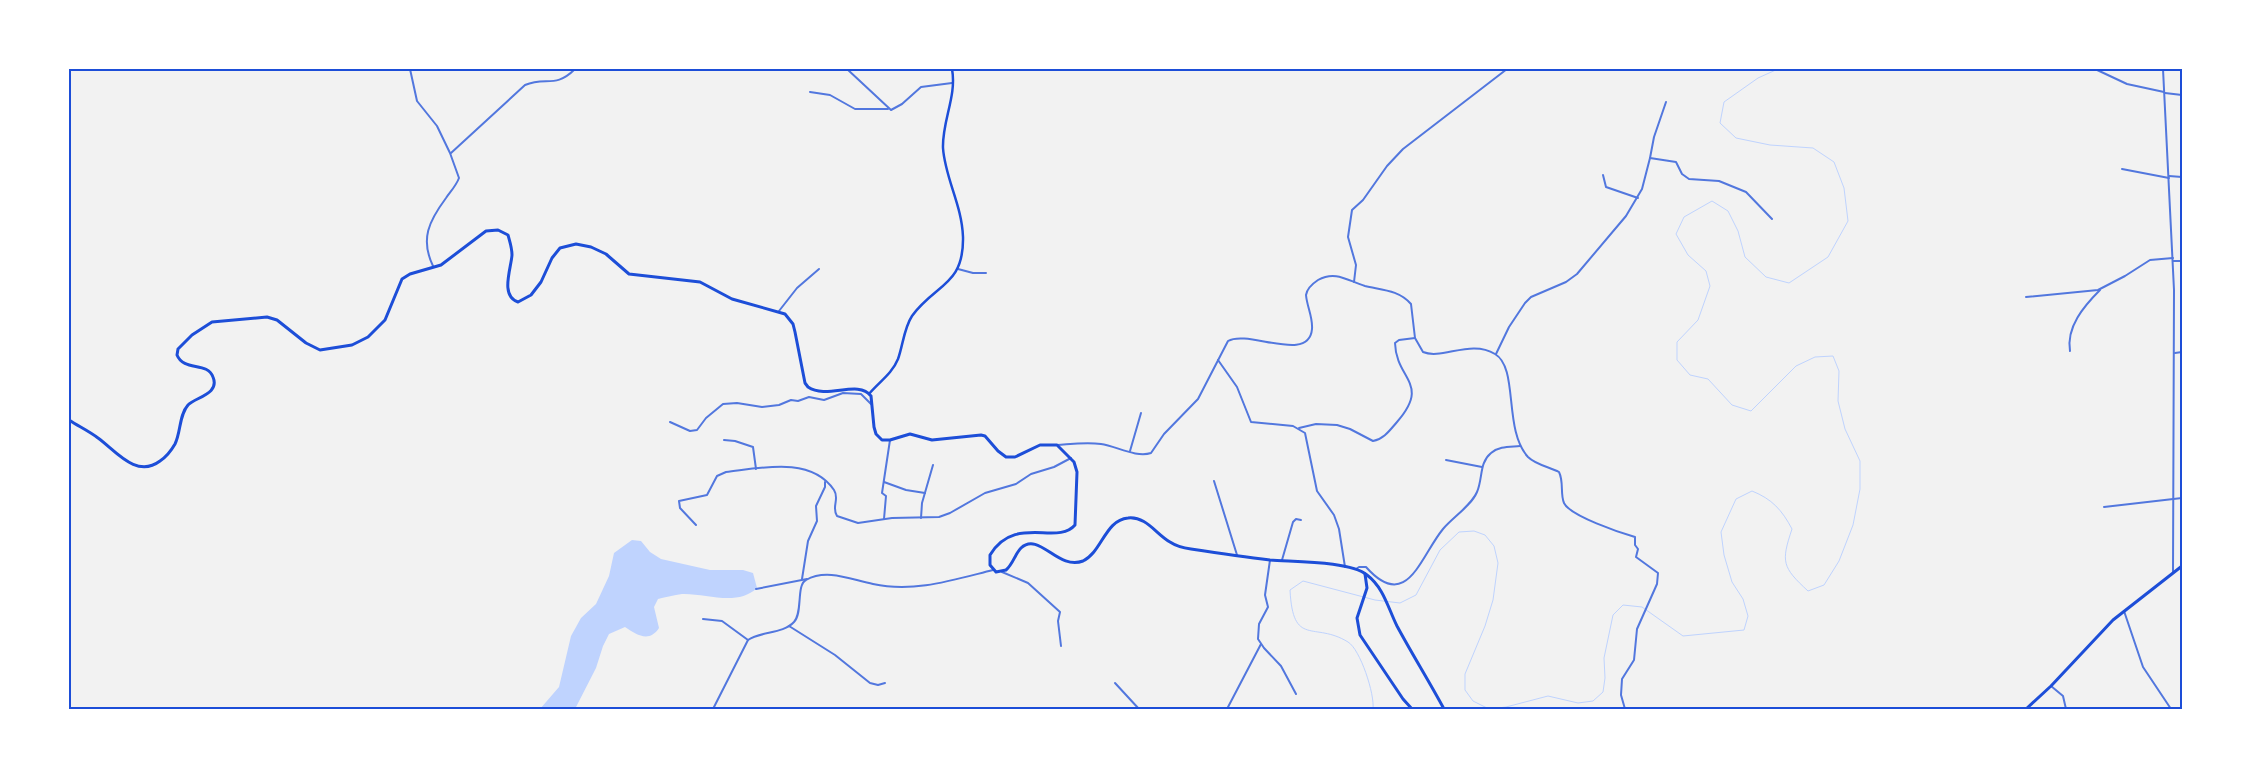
<svg xmlns="http://www.w3.org/2000/svg" width="2251" height="778" font-family="Karla,sans-serif">
<style>
.water{fill:#bfd3fe}
.lines{fill:none;stroke-linecap:round;stroke-linejoin:round}
.stream{stroke:#bfd3fe;stroke-width:1}
.minor{stroke:#5277de;stroke-width:2}
.secondary{stroke:#1d4ed8;stroke-width:2.5}
.trunk{stroke:#1d4ed8;stroke-width:3}
.neatline{fill:none;stroke:#1d4ed8;stroke-width:2}
</style>
<rect width="100%" height="100%" fill="#f2f2f2"/>
<path class="water" d="M632 540 641 541 650 552 661 559 710 570H743L753 573 757 588C737 607 706 593 682 594 674 595 666 597 658 599L654 607 659 628C649 643 637 635 625 627L609 634 603 646 596 668 575 709H540L559 687 571 636 581 618 596 604 609 576 614 553Z"/>
<g class="lines">
<path class="stream" d="M1373 709C1375 694 1360 649 1348 642 1314 621 1293 648 1290 590L1303 581 1375 600 1400 603 1416 595 1440 550 1459 532 1474 531 1485 535 1494 546 1498 563 1493 600 1485 626 1465 674V690L1473 701 1489 709 1506 707 1548 696 1578 703 1593 701 1603 692 1605 678 1604 658 1613 615 1623 605 1642 607 1683 636 1744 630 1748 616 1743 599 1732 582 1724 555 1721 532 1736 499 1752 491C1772 499 1782 510 1792 529 1781 562 1782 567 1808 591L1824 585 1839 561 1853 525 1860 489V461L1845 429 1838 401 1839 371 1833 356 1815 357 1796 366 1751 411 1732 405 1708 379 1690 375 1677 360V342L1698 320 1710 286 1706 271 1688 255 1676 234 1684 217 1712 201 1728 211 1738 231 1745 257 1766 277 1789 283 1828 257 1848 221 1844 188 1834 162 1813 148 1770 145 1736 138 1720 123 1724 102 1758 78 1778 69"/>
<g class="minor">
<path d="M410 69 417 101 437 126 450 153 459 178C456 186 450 192 446 198 429 221 420 239 433 266"/>
<path d="M847 69 891 110 902 104 921 87 952 83"/>
<path d="M2095 69 2127 84 2164 92"/>
<path d="M2163 69 2174 290 2173 573"/>
<path d="M810 92 830 95 855 109H888"/>
<path d="M2165 93 2182 95"/>
<path d="M451 153 525 85C546 76 555 89 575 69"/>
<path d="M1650 158 1654 137 1666 102"/>
<path d="M2122 169 2169 178"/>
<path d="M1603 175 1606 187 1638 198"/>
<path d="M2169 176 2182 177"/>
<path d="M2173 261H2182"/>
<path d="M958 269 973 273H986"/>
<path d="M1354 282 1356 265 1348 237 1352 210 1363 200 1387 166 1403 149 1507 69"/>
<path d="M2026 297 2098 290 2125 276 2150 260 2173 258"/>
<path d="M779 311 797 288 819 269"/>
<path d="M2070 351C2066 327 2084 306 2100 290"/>
<path d="M2175 353 2182 352"/>
<path d="M1496 354 1509 327 1525 303 1531 297 1566 282 1577 274 1626 216 1642 189 1650 158 1676 162 1682 174 1689 179 1719 181 1746 192 1772 219"/>
<path d="M1218 360 1237 387 1251 422 1293 426 1305 433 1317 491 1334 515 1339 529 1345 567"/>
<path d="M670 422 690 431 697 430 706 418 723 404 737 403 762 407 779 405 791 400 798 401 809 397 824 400 843 393 861 394 871 404"/>
<path d="M1299 428 1316 424 1337 425 1350 429 1373 441C1384 439 1390 430 1397 422 1431 383 1396 380 1395 343L1399 340 1415 338"/>
<path d="M724 440 735 441 753 447 756 469"/>
<path d="M1057 445C1072 444 1086 442 1101 444 1116 446 1136 458 1151 453L1164 434 1198 399 1228 341C1248 329 1309 364 1312 329 1313 317 1307 307 1306 295 1307 288 1312 284 1318 280 1336 270 1348 281 1365 286 1382 290 1399 290 1411 304L1415 338 1423 352C1442 360 1471 339 1495 354 1519 368 1503 430 1528 457 1536 465 1550 467 1559 472 1564 482 1560 494 1564 503 1570 516 1621 533 1635 537V545L1638 549 1636 557 1658 573 1657 584 1637 629 1634 660 1622 679 1621 695 1625 709"/>
<path d="M1130 451 1141 413"/>
<path d="M1446 460 1482 467"/>
<path d="M1214 481 1237 555"/>
<path d="M884 482 906 490 925 493"/>
<path d="M2104 507 2182 498"/>
<path d="M921 518 922 503 933 465"/>
<path d="M884 519 886 496 882 493 890 440"/>
<path d="M696 525 680 508 679 501 707 495 717 476 726 472C761 468 811 456 834 490 840 499 831 507 837 516L858 523 892 518 939 517 950 513 985 493 1016 484 1031 474 1054 467 1071 458"/>
<path d="M1270 560 1265 595 1268 607 1259 624 1258 639 1264 648 1281 666 1296 694"/>
<path d="M1282 560 1293 522 1296 519 1301 520"/>
<path d="M1356 569 1359 567H1366C1407 613 1420 557 1443 529 1453 517 1471 506 1477 492 1483 478 1479 463 1491 453 1499 446 1510 447 1520 446"/>
<path d="M1002 572 1028 583 1060 612 1058 621 1061 646"/>
<path d="M802 579 808 541 817 521 816 506 825 487V482"/>
<path d="M756 589 807 579"/>
<path d="M2124 611 2143 667 2171 709"/>
<path d="M703 619 722 621 748 640"/>
<path d="M789 626 835 655 870 683 878 685 885 683"/>
<path d="M1115 683 1139 709"/>
<path d="M2051 686 2063 696 2066 709"/>
<path d="M713 709 748 640C761 631 783 634 794 622 803 613 796 585 806 580 827 568 852 580 873 584 914 593 953 580 993 570"/>
<path d="M1227 709 1261 644"/>
</g>
<path class="secondary" d="M869 394C879 382 892 374 898 359 903 345 904 328 912 316 935 284 964 286 963 237 962 205 945 178 943 148 942 121 957 96 952 69"/>
<g class="trunk">
<path d="M69 420C78 426 89 431 98 438 115 450 136 479 160 461 166 457 171 451 175 444 181 432 179 415 188 405 196 397 220 394 213 377 207 361 184 372 177 355L178 349 192 335 212 322 267 317 277 320 306 343 320 350 352 345 368 337 385 320 402 279 410 274 441 265 486 231 498 230 508 235C510 242 512 248 512 255 511 269 500 296 518 302L531 295 541 282 552 258 560 248 576 244 591 247 606 254 629 274 700 282 732 299 785 314 793 324 795 332 805 383 808 387C827 400 858 379 871 396L874 427 876 434 882 440H890L910 434 932 440 981 435 985 436 998 451 1006 457H1015L1040 445H1057L1074 462 1077 472 1075 525C1057 546 1015 514 990 555V565L996 572 1006 570C1013 564 1015 554 1021 548 1039 531 1058 571 1083 561 1102 552 1105 520 1128 518 1146 516 1156 534 1170 542 1176 546 1184 548 1191 549 1217 553 1244 557 1270 560 1293 562 1350 561 1367 575 1384 588 1388 608 1397 626 1412 654 1429 681 1444 709"/>
<path d="M1365 574 1367 588 1357 618 1360 635 1403 699 1412 709"/>
<path d="M2026 709 2051 686 2113 620 2182 566"/>
</g>
</g>
<rect width="2251" height="778" fill="none" stroke="#ffffff" stroke-width="140"/>
<rect x="70" y="70" width="2111" height="638" class="neatline"/>
</svg>
